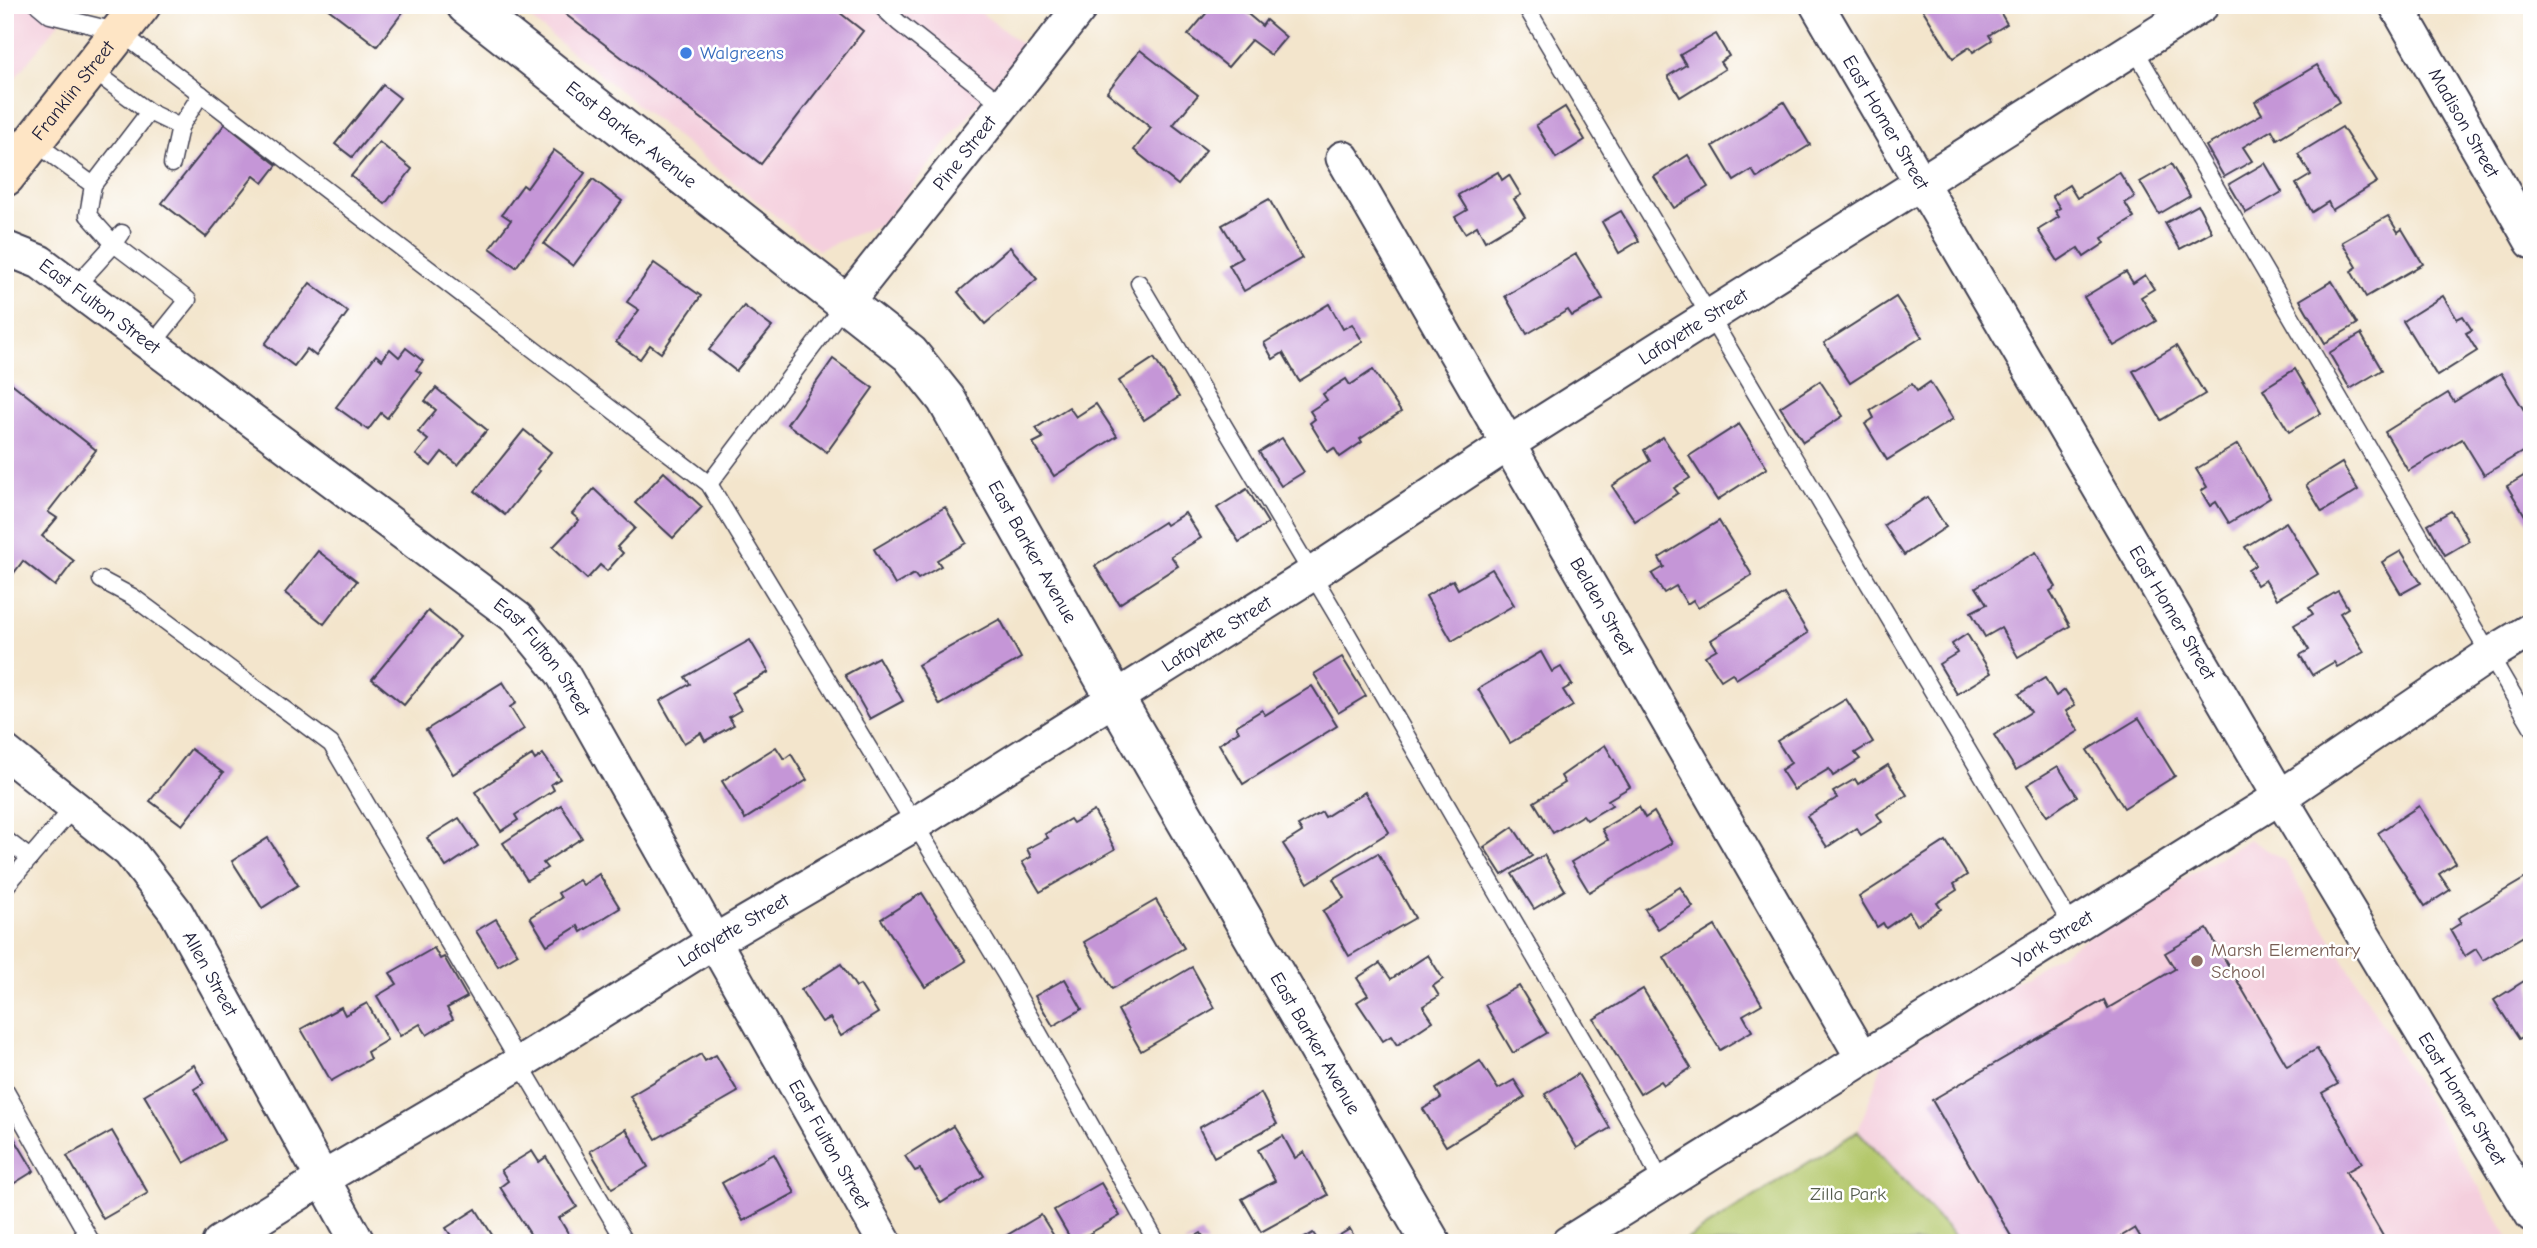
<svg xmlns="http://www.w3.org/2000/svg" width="2537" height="1248" font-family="'Comic Neue',sans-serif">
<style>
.built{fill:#f4cfdd}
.green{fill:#b3c76b;stroke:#6a7453;stroke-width:2}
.building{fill:#c596d7}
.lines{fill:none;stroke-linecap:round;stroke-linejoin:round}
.service-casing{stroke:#413f51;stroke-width:19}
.minor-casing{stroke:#413f51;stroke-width:37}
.tertiary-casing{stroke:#413f51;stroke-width:42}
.secondary-casing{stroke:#413f51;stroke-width:42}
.service{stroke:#fff;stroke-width:16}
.minor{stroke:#fff;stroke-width:33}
.tertiary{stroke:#fff;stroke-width:38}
.secondary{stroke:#fee5c5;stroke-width:38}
.shop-dot{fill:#3f7fe0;stroke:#fff;stroke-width:2.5}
.education-dot{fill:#8d6e63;stroke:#fff;stroke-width:2.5}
.labels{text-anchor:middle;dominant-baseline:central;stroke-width:5;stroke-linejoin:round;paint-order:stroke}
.shop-label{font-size:19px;fill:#366cbe;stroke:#fff;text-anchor:start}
.street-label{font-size:19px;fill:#22223b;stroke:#fff}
.education-label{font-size:19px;fill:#785e54;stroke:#fff;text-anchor:start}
.park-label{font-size:19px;fill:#555c4c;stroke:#fff}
</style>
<rect width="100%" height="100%" fill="#fff"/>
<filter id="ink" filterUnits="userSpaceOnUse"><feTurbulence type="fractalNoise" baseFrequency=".0143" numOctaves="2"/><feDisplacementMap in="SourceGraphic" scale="14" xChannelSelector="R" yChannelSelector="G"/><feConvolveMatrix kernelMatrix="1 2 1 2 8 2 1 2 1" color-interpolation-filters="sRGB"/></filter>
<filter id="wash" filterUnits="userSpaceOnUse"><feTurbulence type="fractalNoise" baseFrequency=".00686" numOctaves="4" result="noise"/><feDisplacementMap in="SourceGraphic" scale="28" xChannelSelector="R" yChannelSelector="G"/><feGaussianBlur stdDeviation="1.57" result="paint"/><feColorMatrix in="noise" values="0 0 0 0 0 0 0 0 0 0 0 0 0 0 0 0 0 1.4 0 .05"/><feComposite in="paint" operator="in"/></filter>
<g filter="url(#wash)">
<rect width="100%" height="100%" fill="#f3e5cc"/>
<g class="built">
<path d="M5 5H73L5 91Z"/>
<path d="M513 5H971L1024 46 883 223 818 250Z"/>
<path d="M2249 839 2284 860 2512 1243H1961L1858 1131 1883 1062Z"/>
</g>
<path class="green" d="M1858 1131 1961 1243H1681Z"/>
<g id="blocks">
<g class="building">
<path d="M323 5H394L403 12 377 46Z"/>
<path d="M564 5H830L863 31 761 164 565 14Z"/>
<path d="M1213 5H1237L1262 26 1266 20 1286 37 1271 55 1251 40 1228 67 1188 35Z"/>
<path d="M1932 5H1996L2007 24 1989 35 1992 40 1973 52 1970 47 1953 58 1923 10Z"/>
<path d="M1716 34 1729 56 1720 62 1725 69 1680 97 1668 76 1686 65 1680 55Z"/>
<path d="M1140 50 1198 95 1173 125 1206 150 1178 185 1134 150 1151 128 1107 92Z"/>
<path d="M2317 65 2339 102 2277 139 2272 130 2243 147 2252 161 2224 177 2206 146 2262 114 2255 102Z"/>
<path d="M383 85 400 98 352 157 335 144Z"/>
<path d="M1784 102 1810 145 1757 178 1752 170 1734 181 1713 146Z"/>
<path d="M1565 107 1585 140 1556 158 1536 125Z"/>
<path d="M225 124 277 165 263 183 254 176 206 237 162 203Z"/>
<path d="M2342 127 2377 182 2332 210 2328 202 2312 212 2296 184 2311 175 2298 154Z"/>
<path d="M379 142 412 169 385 204 351 176Z"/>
<path d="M554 150 585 173 516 267 490 248 511 220 502 214 523 185 527 188Z"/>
<path d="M1688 155 1708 187 1674 208 1654 177Z"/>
<path d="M2265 163 2282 192 2246 213 2229 184Z"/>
<path d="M2171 164 2190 196 2159 214 2140 182Z"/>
<path d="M1498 172 1502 180 1509 175 1521 195 1514 199 1525 217 1485 241 1477 226 1465 233 1455 217 1467 210 1458 195Z"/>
<path d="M2119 172 2135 197 2125 203 2134 218 2102 238 2105 243 2084 257 2078 248 2058 261 2038 230 2059 217 2055 211 2060 208 2052 196 2069 185 2077 198Z"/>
<path d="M593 179 622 201 573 266 544 244Z"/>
<path d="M1269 199 1302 258 1244 291 1229 265 1242 258 1222 225Z"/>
<path d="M2198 205 2212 232 2180 249 2165 223Z"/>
<path d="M1621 211 1639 241 1619 253 1602 222Z"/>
<path d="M2388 216 2398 232 2402 229 2423 264 2366 297 2351 271 2357 267 2342 242Z"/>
<path d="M1010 247 1037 279 985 324 958 292Z"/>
<path d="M1576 254 1603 299 1572 316 1568 310 1527 334 1505 296Z"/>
<path d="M654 263 701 296 661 353 650 345 640 359 616 342 639 310 627 302Z"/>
<path d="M2126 272 2133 283 2145 275 2154 289 2141 297 2156 321 2114 346 2084 297Z"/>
<path d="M2332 281 2357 324 2325 343 2300 300Z"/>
<path d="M310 283 348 312 316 356 307 349 294 366 265 344Z"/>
<path d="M2443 296 2457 319 2463 316 2472 330 2466 333 2477 351 2437 376 2403 321Z"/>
<path d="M1896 297 1922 337 1850 383 1824 343Z"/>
<path d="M1329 304 1343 329 1352 324 1363 342 1299 381 1283 353 1273 359 1264 343Z"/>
<path d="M744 306 772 327 736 371 709 350Z"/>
<path d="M2361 334 2382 370 2350 389 2329 353Z"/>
<path d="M2176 346 2205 394 2161 420 2133 371Z"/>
<path d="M406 348 423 361 416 370 421 373 387 418 381 413 368 430 336 407 376 355 382 360 390 349 399 357Z"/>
<path d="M1154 358 1179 397 1144 420 1119 381Z"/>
<path d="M833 359 873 388 827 452 787 424Z"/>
<path d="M2295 369 2321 413 2289 432 2263 389Z"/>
<path d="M1373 370 1401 412 1360 439 1362 442 1340 457 1334 448 1328 452 1310 423 1315 419 1310 411 1327 400 1323 394 1346 379 1350 385Z"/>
<path d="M2501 373 2532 423V446L2484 475 2462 439 2408 471 2385 432 2448 393 2454 402Z"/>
<path d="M5 378 96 450 48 512 57 518 42 536 74 561 55 586 23 561 10 578 5 574Z"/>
<path d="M1820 381 1843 416 1803 442 1780 407Z"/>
<path d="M1930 382 1953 419 1887 460 1865 424 1874 418 1870 410 1912 384 1917 391Z"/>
<path d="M436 388 487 430 458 465 442 452 431 466 416 455 428 440 418 432 436 410 425 401Z"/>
<path d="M1096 404 1117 436 1054 476 1033 443 1043 438 1036 428 1069 407 1076 417Z"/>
<path d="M1739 424 1767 468 1717 500 1689 456Z"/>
<path d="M524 430 551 452 537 469 540 471 505 515 475 491Z"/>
<path d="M1663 437 1690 478 1674 488 1678 493 1635 521 1612 486 1650 461 1644 450Z"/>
<path d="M1282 438 1304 472 1281 486 1259 452Z"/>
<path d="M2238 444 2270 498 2229 523 2216 502 2210 506 2201 491 2207 487 2196 469Z"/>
<path d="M2342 463 2358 490 2322 512 2306 485Z"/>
<path d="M2532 471V527L2507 486Z"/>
<path d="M664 472 702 507 673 538 635 503Z"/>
<path d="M594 489 635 528 617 547 623 553 607 571 600 565 587 579 553 547 579 520 572 514Z"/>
<path d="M1247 489 1268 523 1239 542 1217 508Z"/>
<path d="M1927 497 1946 527 1904 555 1884 525Z"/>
<path d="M945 507 966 543 937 560 941 566 918 579 914 574 895 585 874 549Z"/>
<path d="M2451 511 2469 541 2445 555 2428 524Z"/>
<path d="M1185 513 1201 538 1171 556 1178 566 1119 604 1095 566 1164 522 1166 525Z"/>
<path d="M1719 521 1752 575 1698 608 1693 600 1687 604 1676 586 1664 593 1652 574 1664 567 1659 558Z"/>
<path d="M2286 522 2318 574 2277 599 2265 580 2257 585 2248 570 2256 565 2245 547Z"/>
<path d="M318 551 357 581 324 624 285 593Z"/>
<path d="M2401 551 2421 583 2401 594 2382 562Z"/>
<path d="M2036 552 2056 587 2050 591 2070 626 2018 657 2001 628 1985 637 1971 612 1987 604 1976 587Z"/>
<path d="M1492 569 1514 605 1452 641 1426 596 1453 580 1458 589Z"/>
<path d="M2338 591 2348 608 2340 613 2364 652 2337 667 2334 662 2312 675 2300 655 2309 650 2294 625 2313 614 2309 608Z"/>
<path d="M1784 594 1808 633 1736 679 1732 673 1721 680 1705 656 1717 649 1711 640Z"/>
<path d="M428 611 460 637 404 705 372 679Z"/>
<path d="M1000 619 1021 658 940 705 918 665Z"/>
<path d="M1967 634 1991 673 1957 694 1939 664 1957 653 1952 644Z"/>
<path d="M750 640 769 672 731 693 741 710 729 717 734 725 705 741 701 733 684 743 660 701 690 684 685 677Z"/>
<path d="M1541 652 1552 672 1561 667 1572 685 1563 690 1573 706 1510 743 1478 689Z"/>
<path d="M878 657 903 701 870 719 845 675Z"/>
<path d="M1342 657 1366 696 1338 713 1314 674Z"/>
<path d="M2045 678 2056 696 2065 690 2075 705 2066 711 2079 731 2016 770 1994 735 2031 712 2019 694Z"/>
<path d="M503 682 516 703 510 707 524 729 453 774 426 730Z"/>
<path d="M1312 686 1337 726 1243 784 1219 744 1239 731 1236 726 1262 710 1265 715Z"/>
<path d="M1846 699 1873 742 1855 753 1860 759 1833 776 1829 769 1794 790 1781 770 1791 763 1777 741Z"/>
<path d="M2139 718 2175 776 2124 808 2087 750Z"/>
<path d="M1605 745 1630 787 1608 800 1612 805 1587 820 1583 815 1553 833 1534 802 1565 783 1561 776Z"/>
<path d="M776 747 784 759 791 754 807 780 745 819 722 781Z"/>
<path d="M191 749 223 773 182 825 150 801Z"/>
<path d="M543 754 560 779 551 784 554 790 515 815 518 820 501 831 475 792 532 755 535 760Z"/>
<path d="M1888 765 1907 795 1877 814 1882 822 1861 835 1856 828 1827 847 1807 816 1837 798 1833 792 1855 779 1858 784Z"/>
<path d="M2058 766 2077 796 2047 816 2027 785Z"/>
<path d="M1365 792 1389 832 1308 883 1283 844 1302 832 1298 826 1322 812 1325 817Z"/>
<path d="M561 805 582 838 543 863 547 868 527 880 503 843Z"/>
<path d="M2419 806 2456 863 2439 874 2450 890 2425 906 2378 833Z"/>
<path d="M1639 807 1645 818 1654 812 1672 843 1589 892 1571 862 1608 840 1602 829Z"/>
<path d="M1094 811 1115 849 1040 892 1022 862 1031 857 1027 849 1048 838 1045 834 1070 819 1073 823Z"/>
<path d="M459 818 478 846 446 867 427 838Z"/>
<path d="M1513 827 1532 856 1502 875 1484 847Z"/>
<path d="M268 838 298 885 262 908 232 861Z"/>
<path d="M1946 841 1967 875 1954 884 1957 890 1937 903 1941 909 1917 925 1909 912 1886 928 1883 923 1877 927 1859 897Z"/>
<path d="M1378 853 1415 918 1349 956 1323 911 1344 898 1333 879Z"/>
<path d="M1544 855 1565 890 1534 909 1512 874Z"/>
<path d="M599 874 620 908 581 932 578 926 547 945 530 917 561 898 558 893 579 880 583 885Z"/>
<path d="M2529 876 2532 880V931L2483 960 2476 949 2465 956 2450 930 2461 923 2458 918Z"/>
<path d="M1680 887 1693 907 1658 929 1645 909Z"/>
<path d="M922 893 966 961 925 987 881 919Z"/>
<path d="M1156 900 1184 948 1112 989 1084 942Z"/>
<path d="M496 919 518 954 498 966 476 931Z"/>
<path d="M1715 926 1762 1004 1743 1015 1752 1031 1720 1050 1664 957Z"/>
<path d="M2207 929 2287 1066 2317 1049 2338 1084 2322 1093 2362 1163 2346 1172 2387 1243H2144L2135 1228 2110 1243H2015L1932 1100 2104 1000 2108 1008 2175 969 2165 953Z"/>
<path d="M434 948 440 959 444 957 467 997 447 1008 453 1019 427 1035 420 1024 400 1036 377 996 397 984 390 973Z"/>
<path d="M1428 955 1443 979 1433 986 1439 996 1423 1006 1433 1021 1397 1045 1391 1036 1383 1041 1357 1002 1368 995 1357 978 1380 963 1391 979Z"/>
<path d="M841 964 856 987 860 985 878 1013 841 1036 830 1018 822 1022 801 990Z"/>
<path d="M1192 967 1215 1008 1141 1051 1118 1010Z"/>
<path d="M2532 976V1031L2519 1039 2494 1000Z"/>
<path d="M1065 979 1082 1009 1053 1026 1035 996Z"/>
<path d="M1519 986 1547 1033 1513 1053 1485 1005Z"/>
<path d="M1643 989 1691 1068 1664 1085 1661 1081 1640 1094 1594 1019Z"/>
<path d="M367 1003 387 1040 367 1052 370 1059 331 1081 301 1029 341 1007 345 1015Z"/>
<path d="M701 1054 705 1061 716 1055 738 1092 656 1139 630 1096Z"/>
<path d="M1480 1061 1498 1089 1514 1080 1525 1097 1446 1146 1423 1109 1441 1098 1436 1089Z"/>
<path d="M194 1065 204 1083 194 1089 224 1140 184 1163 144 1095Z"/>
<path d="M1578 1074 1610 1128 1577 1148 1545 1094Z"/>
<path d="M1261 1093 1277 1124 1214 1157 1199 1128Z"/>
<path d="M953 1126 984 1176 941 1203 920 1169 915 1171 905 1156Z"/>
<path d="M626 1129 648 1167 612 1188 590 1151Z"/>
<path d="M112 1131 148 1193 103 1219 67 1156Z"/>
<path d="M13 1136 34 1171 5 1189V1140Z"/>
<path d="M1283 1136 1295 1158 1304 1152 1328 1195 1261 1232 1242 1199 1275 1181 1258 1150Z"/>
<path d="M532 1151 539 1162 546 1157 577 1207 559 1218 574 1243H536L500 1187 508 1181 501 1170Z"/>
<path d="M774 1154 795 1193 743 1221 722 1183Z"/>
<path d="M1101 1183 1120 1216 1073 1243 1054 1210Z"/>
<path d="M476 1209 494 1238 487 1243H456L446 1228Z"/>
<path d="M1041 1215 1057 1241 994 1243Z"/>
<path d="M1350 1229 1358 1243H1327Z"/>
<path d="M1201 1233 1207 1243H1184Z"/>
<path d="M1313 1233 1320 1243H1296Z"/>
</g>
</g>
</g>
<g filter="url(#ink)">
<use href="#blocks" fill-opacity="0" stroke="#413f51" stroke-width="2"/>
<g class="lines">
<defs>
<g id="service">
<path d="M38 5 50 15 120 32 709 484 1006 975 1157 1243"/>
<path d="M880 5 899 23 1003 105"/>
<path d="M1525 5 2072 926"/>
<path d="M2134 48 2532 727"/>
<path d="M91 69 149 112 180 127"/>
<path d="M33 141 93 185 88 215 114 244 122 233"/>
<path d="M172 164 180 127 201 94"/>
<path d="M93 185 149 112"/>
<path d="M1139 283 1343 626 1640 1139 1662 1184"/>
<path d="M74 288 114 244 188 300 151 346"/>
<path d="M709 484 846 303"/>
<path d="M101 580 133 597 331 744 626 1243"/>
<path d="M5 839 30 858"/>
<path d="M5 887 74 807"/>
<path d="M5 1090 92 1243"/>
</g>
<g id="minor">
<path id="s1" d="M1817 5 2280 797 2532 1215"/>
<path id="s2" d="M2396 5 2532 242"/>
<path id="s3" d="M1343 158 1862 1057"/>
<path id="s4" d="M5 248 40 262 517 618 562 673 885 1243"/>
<path id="s5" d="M846 303 1082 5"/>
<path id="s6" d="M5 752 129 851 176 912 358 1243"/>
<path id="s7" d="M219 1243 322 1179 521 1062 713 942 915 824 1312 574 1508 444 2202 5"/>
<path id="s8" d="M1568 1243 2280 797 2489 655 2532 629"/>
</g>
<g id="tertiary">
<path id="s9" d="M466 5 910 354 946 399 1115 698 1431 1243"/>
</g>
<g id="secondary">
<path id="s10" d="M5 177 141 5"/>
</g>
</defs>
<use href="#service" class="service-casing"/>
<use href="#minor" class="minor-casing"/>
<use href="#tertiary" class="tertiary-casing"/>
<use href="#secondary" class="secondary-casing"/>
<use href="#service" class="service"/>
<use href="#minor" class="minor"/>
<use href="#tertiary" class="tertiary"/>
<use href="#secondary" class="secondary"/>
</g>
</g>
<circle class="shop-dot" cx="686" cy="53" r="7"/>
<circle class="education-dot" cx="2197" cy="961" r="7"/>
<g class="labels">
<g class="shop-label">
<text x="700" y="53">Walgreens</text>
</g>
<g class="street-label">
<text stroke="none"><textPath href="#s10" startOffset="110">Franklin Street</textPath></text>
<text stroke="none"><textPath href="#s1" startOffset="136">East Homer Street</textPath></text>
<text stroke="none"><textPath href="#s2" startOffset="136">Madison Street</textPath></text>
<text stroke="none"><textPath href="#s9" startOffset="210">East Barker Avenue</textPath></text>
<text stroke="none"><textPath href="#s5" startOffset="191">Pine Street</textPath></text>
<text stroke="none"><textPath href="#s4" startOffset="112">East Fulton Street</textPath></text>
<text stroke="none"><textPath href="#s7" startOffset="1736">Lafayette Street</textPath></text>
<text stroke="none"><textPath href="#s9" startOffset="798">East Barker Avenue</textPath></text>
<text stroke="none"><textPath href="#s3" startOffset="518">Belden Street</textPath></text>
<text stroke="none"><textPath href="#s1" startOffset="704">East Homer Street</textPath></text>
<text stroke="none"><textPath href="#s7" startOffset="1169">Lafayette Street</textPath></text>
<text stroke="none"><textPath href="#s4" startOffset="679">East Fulton Street</textPath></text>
<text stroke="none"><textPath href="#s7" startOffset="602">Lafayette Street</textPath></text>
<text stroke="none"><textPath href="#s8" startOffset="572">York Street</textPath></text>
<text stroke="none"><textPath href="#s6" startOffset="306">Allen Street</textPath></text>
<text stroke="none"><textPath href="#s9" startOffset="1365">East Barker Avenue</textPath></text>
<text stroke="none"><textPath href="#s1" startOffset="1270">East Homer Street</textPath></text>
<text stroke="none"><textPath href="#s4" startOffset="1246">East Fulton Street</textPath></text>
</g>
<g class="education-label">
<text x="2211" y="950">Marsh Elementary<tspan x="2211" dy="22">School</tspan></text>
</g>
<g class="park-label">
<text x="1848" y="1194">Zilla Park</text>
</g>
</g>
<rect width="2537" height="1248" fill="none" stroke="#fff" stroke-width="28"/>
</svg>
